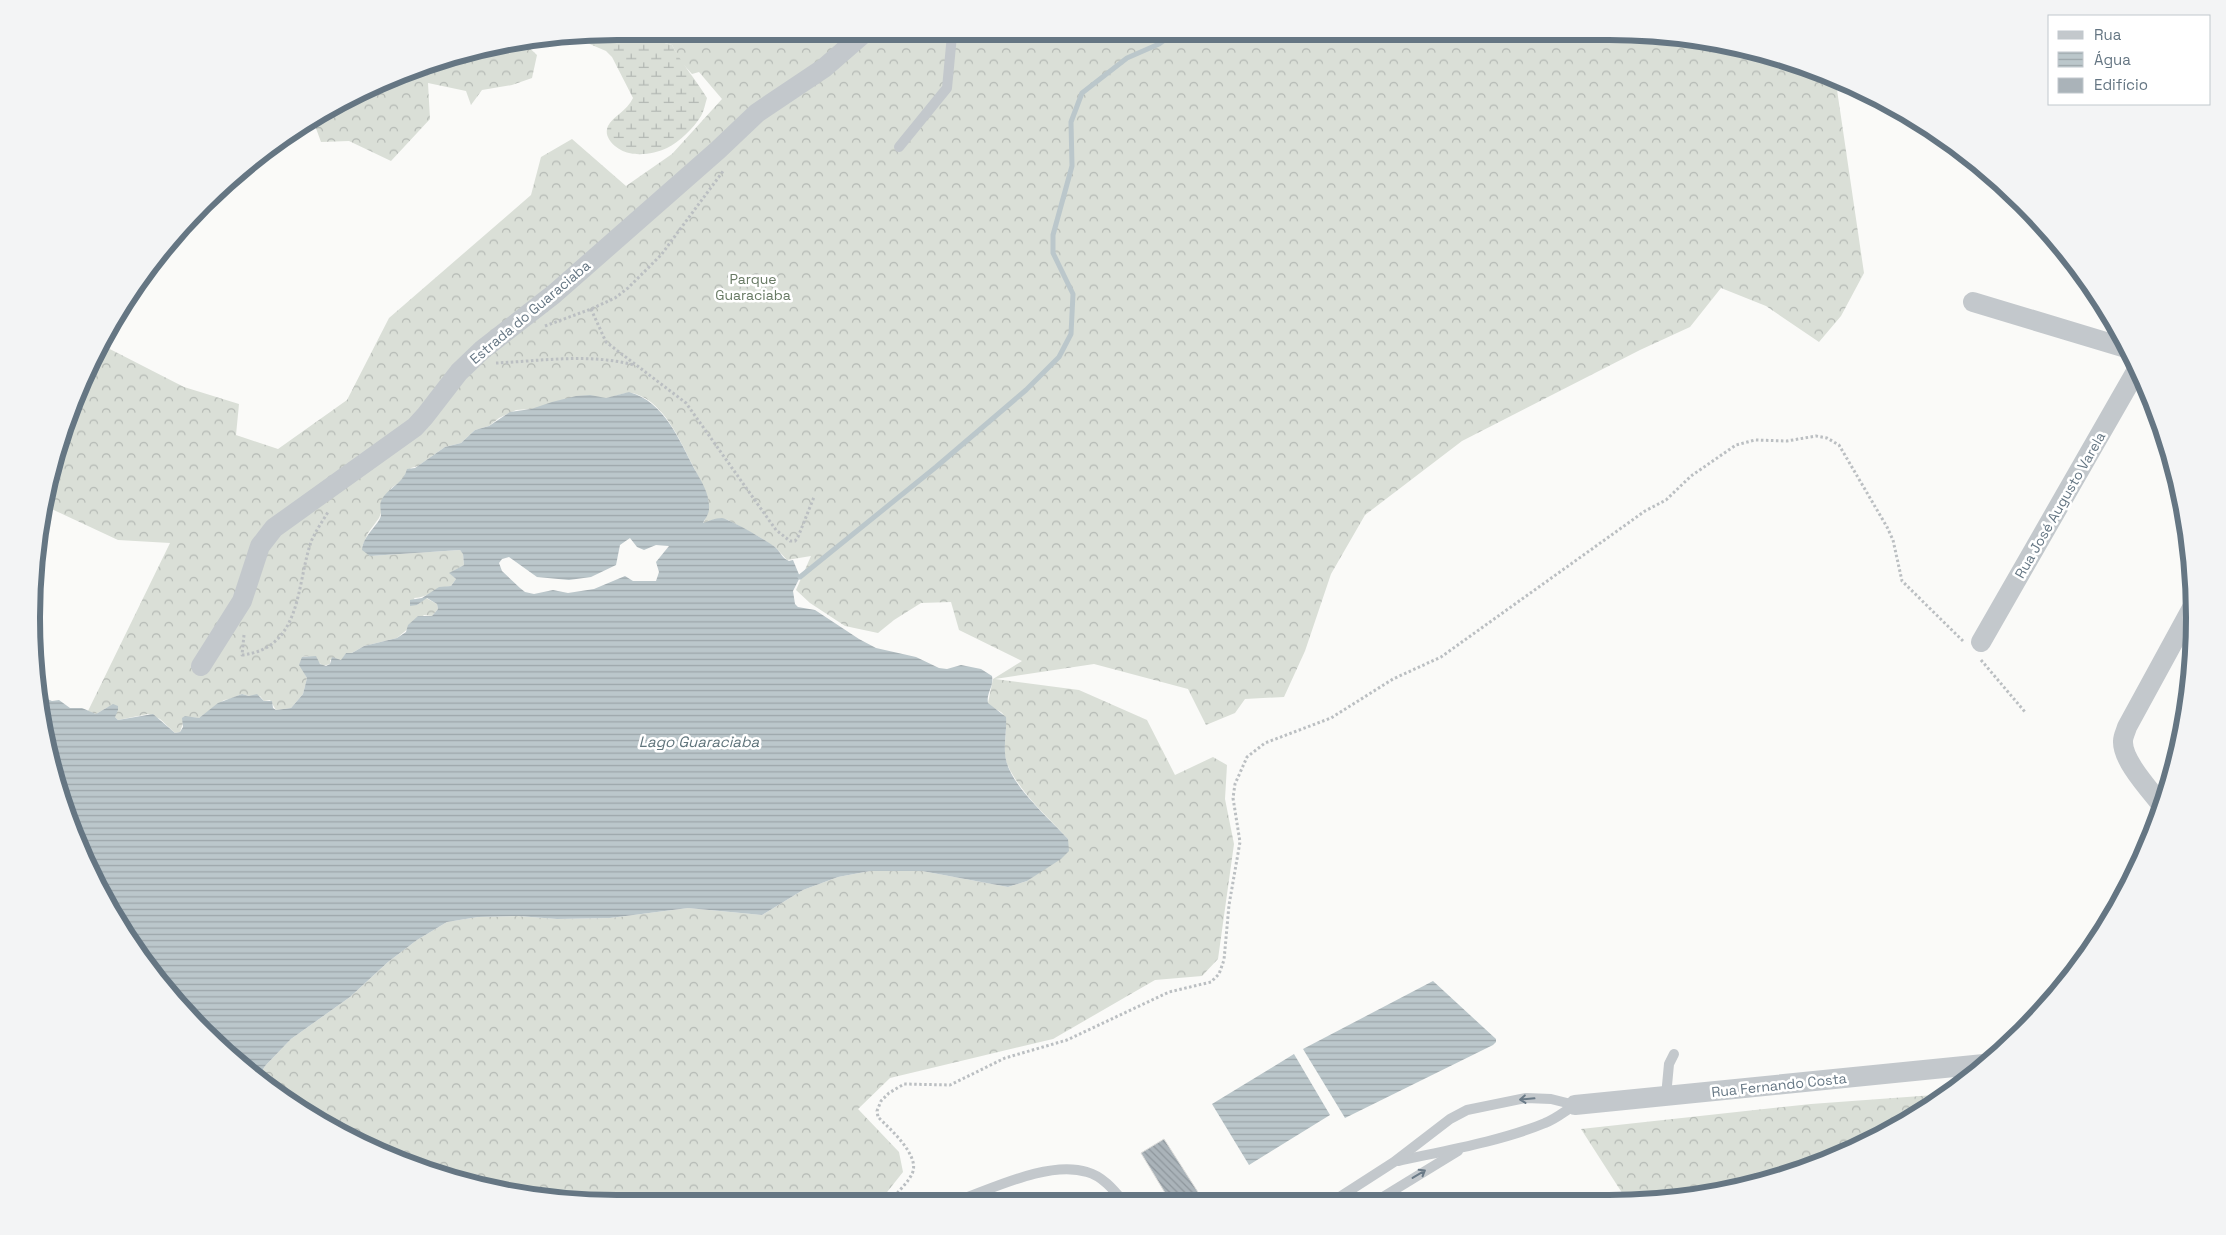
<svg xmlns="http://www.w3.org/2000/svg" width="2226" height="1235" font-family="'Space Grotesk',sans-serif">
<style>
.forest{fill:url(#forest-crowns)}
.wetland{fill:url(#wetland-marsh)}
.water{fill:url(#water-rules);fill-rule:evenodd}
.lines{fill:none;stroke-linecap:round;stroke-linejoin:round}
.stream{stroke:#bbc7cb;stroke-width:5}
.building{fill:url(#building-back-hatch);stroke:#dcdcda}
.path{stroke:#bbbfc2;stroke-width:3;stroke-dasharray:2.5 2.5;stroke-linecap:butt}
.lane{stroke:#c3c8cc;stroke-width:10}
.street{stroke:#c3c8cc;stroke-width:20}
.oneway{stroke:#6a7a87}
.labels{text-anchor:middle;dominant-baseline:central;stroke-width:5;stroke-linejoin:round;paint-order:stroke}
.park-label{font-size:14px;fill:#687a64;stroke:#fff}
.street-label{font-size:14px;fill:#657683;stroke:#fff}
.water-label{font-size:15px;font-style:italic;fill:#60757c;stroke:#fff}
.rim{fill:none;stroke:#657683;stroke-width:6}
</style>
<defs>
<pattern id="forest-crowns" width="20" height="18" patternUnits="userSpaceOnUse" patternTransform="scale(1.25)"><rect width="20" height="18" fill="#dadfd7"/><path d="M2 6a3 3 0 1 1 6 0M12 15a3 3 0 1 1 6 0" fill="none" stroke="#b4b9b4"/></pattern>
<pattern id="wetland-marsh" width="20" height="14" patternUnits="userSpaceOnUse" patternTransform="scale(1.25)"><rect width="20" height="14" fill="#dadfd7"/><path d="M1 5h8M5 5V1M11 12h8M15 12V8" fill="none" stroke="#b4b9b4"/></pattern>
<pattern id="water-rules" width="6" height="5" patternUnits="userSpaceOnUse" patternTransform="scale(1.25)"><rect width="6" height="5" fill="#bbc7cb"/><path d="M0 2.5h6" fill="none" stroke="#9ca6aa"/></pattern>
<pattern id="building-back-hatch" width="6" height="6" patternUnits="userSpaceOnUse" patternTransform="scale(1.25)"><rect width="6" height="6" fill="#aab3b9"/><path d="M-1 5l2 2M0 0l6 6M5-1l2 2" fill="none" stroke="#8e969c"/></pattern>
</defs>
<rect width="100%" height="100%" fill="#fafaf8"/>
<g class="forest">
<path d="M1647 32 1761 51 1836 83 1864 273 1841 316 1819 342 1766 306 1721 288 1690 327 1640 350 1462 441 1365 515 1331 574 1305 651 1284 697 1245 699 1235 713 1206 725 1188 689 1094 664 995 679 1079 690 1147 720 1175 775 1213 757 1227 765 1225 799 1234 844 1218 959 1202 976 1155 980 1053 1039 890 1078 858 1109 899 1152 903 1172 880 1201 579 1203 466 1184 324 1125 258 1078 265 1066 291 1039 350 997 388 962 417 940 447 922 478 917 518 916 557 919 610 918 688 908 762 915 803 890 838 877 870 871H922L1008 887 1027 881 1042 870 1068 839C1046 815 1021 794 1007 764 1001 749 1010 724 1003 714 999 709 991 709 988 703L993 679 1022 661 959 630 951 602 921 603 894 620 878 633 845 626 810 603 796 590 811 556 787 560 776 548 761 538 728 520C719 517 711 520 703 524 714 504 701 482 692 464 679 439 665 404 636 394 626 390 617 397 606 398 576 400 546 409 516 410L499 418 489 426 475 430 461 443 445 447 418 466 411 468 399 483 391 488 379 518 368 533 362 547 370 556 460 550 463 553 464 565 450 573 456 579 451 586C437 587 428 598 414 598L417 605 426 598 437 604 438 609 432 616 424 615 397 638 364 646 352 653H346L342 660H330V664L323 666C315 660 315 655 302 657L304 672 307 678 303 694 291 708 276 710 270 700 264 701 260 696H249L242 694 230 699 224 700 199 718 185 717 180 732 175 733 160 719 148 714 118 720 115 717 116 713 108 707 96 714 88 711 170 543 118 540 43 505 51 465 92 358 100 344 184 387 239 404 236 435 278 449 347 400 389 318 531 195 541 157 572 139 626 186 672 154 722 99 699 72 692 74 681 62 672 45 650 39 647 36Z"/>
<path d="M522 41 537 55 532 78 512 85 482 90 471 105 466 91 428 83 430 119 391 161 349 141 321 142 313 120 358 92 429 62Z"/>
<path d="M1948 1094 1934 1105 1797 1173 1685 1199H1626L1581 1129 1811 1104Z"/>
</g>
<path class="wetland" d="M571 36H647L650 39 672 45C682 64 696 80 707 98 705 104 704 111 701 116 694 128 679 142 667 148 657 153 640 156 629 153 619 151 602 139 608 126 613 116 627 111 633 98L612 57 606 51Z"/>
<g class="water">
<path d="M629 392C665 402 679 440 695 470 702 482 710 495 709 509 709 514 705 519 703 523 709 521 715 518 722 518 729 519 770 542 776 548 781 553 782 558 789 561L793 560 800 577 793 591 795 604 798 607 815 610 859 639 876 648 916 657 939 668 947 669 961 665 981 669 992 676C994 687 986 693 988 703L1006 717C1007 732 1003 745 1006 760 1012 787 1050 819 1068 839L1069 851 1061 859 1027 881 1008 887 922 871H870L838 877 803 890 762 915 688 908 610 918 557 919 518 916 478 917 447 922 417 940 388 962 350 997 291 1039 265 1066 258 1078 231 1058 177 1004 110 911 76 842 43 732 38 701 41 702 45 698 52 701 59 700 70 708H82L96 714 113 704 118 706V710L115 717 118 720 153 714 175 733 180 732 183 727 182 718 185 716 199 718 218 703 242 694 249 696 257 694 264 701H272L273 708 276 710 291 708 303 694 307 678 299 665 302 657 316 656 320 664 326 666 330 664 332 657 341 660 346 653H352L364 646 397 638 406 632 408 625 418 616H432L438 609 437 604 427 598 417 605 410 606V600L422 598 439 587 451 586 456 579 449 573 464 565 463 554 460 550 370 556 362 550C363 535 380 524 381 515 381 506 378 505 384 496 392 486 404 482 407 469L415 468 445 447 461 443 475 430 489 426 510 412 531 409 552 402 576 396 590 395 606 398ZM630 538 637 547 644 550 656 545 669 546 656 562 659 572 656 581H633L625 576 594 589 568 593 553 590 534 594 525 592 520 588 502 571 499 563 502 559 509 557 537 577 569 580 591 577 616 565 620 545Z"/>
<path d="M1433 981 1496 1039V1042L1493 1045 1345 1118 1303 1049Z"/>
<path d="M1294 1054 1330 1115 1249 1165 1212 1104Z"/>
</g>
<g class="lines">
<path class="stream" d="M800 577 936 467 1026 390 1059 357 1071 334 1073 294 1053 253V235L1072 166 1071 122 1082 93 1127 58 1159 44 1173 34"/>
</g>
<path class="building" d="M1164 1139 1203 1200 1170 1201 1141 1153Z"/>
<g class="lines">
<g class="path">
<path d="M1061 35C1077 40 1091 45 1106 34"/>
<path d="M591 309 606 342 686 403 776 530 790 541H795L798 537 814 497"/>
<path d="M545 326 591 309 615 298 628 288 661 255 724 170"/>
<path d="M496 363C540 361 590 353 634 365"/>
<path d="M244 635 242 655C302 648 296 586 311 542 315 532 322 522 328 512"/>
<path d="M1981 660 2025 712"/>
<path d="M891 1201C897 1192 907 1184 912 1174 921 1156 890 1129 878 1117L877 1111 881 1101 889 1093 904 1084 950 1085 1005 1058 1067 1040 1169 992 1211 982 1219 974 1224 960 1229 905 1240 842 1233 798 1235 784 1247 757 1265 743 1331 718 1393 679 1441 657 1645 511 1666 500 1691 476 1736 445 1755 440 1787 441 1816 436 1827 438 1839 445 1887 527 1893 540 1902 581 1963 641"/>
</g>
<g class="lane">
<path d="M899 147 947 88 952 35"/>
<path d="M1666 1096 1669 1064 1674 1054"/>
<path d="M1398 1161C1444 1151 1502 1141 1545 1123 1556 1119 1565 1111 1575 1105"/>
<path d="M1335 1200 1394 1162 1450 1119 1467 1110 1526 1098 1551 1099 1575 1105"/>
<path d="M1378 1200 1458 1151"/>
<path d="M957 1201C992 1189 1049 1160 1087 1172 1102 1176 1113 1189 1123 1201"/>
</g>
<g class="street">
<path d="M1973 302 2129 349"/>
<path d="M1981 642 2138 368"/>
<path d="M201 666 242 601 260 546 274 528 415 427 425 416 459 372 482 350 554 294 718 150 757 113 824 68 862 35"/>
<path d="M2163 807C2151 791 2122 761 2123 741 2123 736 2126 731 2127 727L2193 606"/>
<path d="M1575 1105 1984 1064"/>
</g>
</g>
<defs><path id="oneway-shaft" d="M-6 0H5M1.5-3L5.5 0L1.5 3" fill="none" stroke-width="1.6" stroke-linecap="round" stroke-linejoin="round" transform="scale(1.25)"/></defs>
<g class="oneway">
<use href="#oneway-shaft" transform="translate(1527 1099) rotate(175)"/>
<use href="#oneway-shaft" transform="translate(1419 1174) rotate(-31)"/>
</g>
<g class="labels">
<g class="park-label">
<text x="753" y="279">Parque<tspan x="753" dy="16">Guaraciaba</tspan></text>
</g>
<g class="street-label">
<text transform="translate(530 312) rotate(-40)">Estrada do Guaraciaba</text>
<text transform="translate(2060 505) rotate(-60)">Rua José Augusto Varela</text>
<text transform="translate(1779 1085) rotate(-6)">Rua Fernando Costa</text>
</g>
<g class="water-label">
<text x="699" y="741">Lago Guaraciaba</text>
</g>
</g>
<path d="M0 0H2226V1235H0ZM617 40H1609A577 577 0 0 1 2186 617V618A577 577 0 0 1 1609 1195H617A577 577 0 0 1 40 618V617A577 577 0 0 1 617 40Z" fill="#f3f4f5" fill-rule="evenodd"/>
<path class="rim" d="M617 40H1609A577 577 0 0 1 2186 617V618A577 577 0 0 1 1609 1195H617A577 577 0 0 1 40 618V617A577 577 0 0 1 617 40Z"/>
<rect x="2048" y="15" width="162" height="90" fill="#ffffff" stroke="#c1c8cd"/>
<rect x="2058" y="31" width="25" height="8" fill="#c3c8cc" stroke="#c1c8cd"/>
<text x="2094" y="40" font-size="15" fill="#657683">Rua</text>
<rect x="2058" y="52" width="25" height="15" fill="url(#water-rules)" stroke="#c1c8cd"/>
<text x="2094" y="65" font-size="15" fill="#657683">Água</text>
<rect x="2058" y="78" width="25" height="15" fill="#aab3b9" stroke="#c1c8cd"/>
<text x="2094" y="90" font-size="15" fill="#657683">Edifício</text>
</svg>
